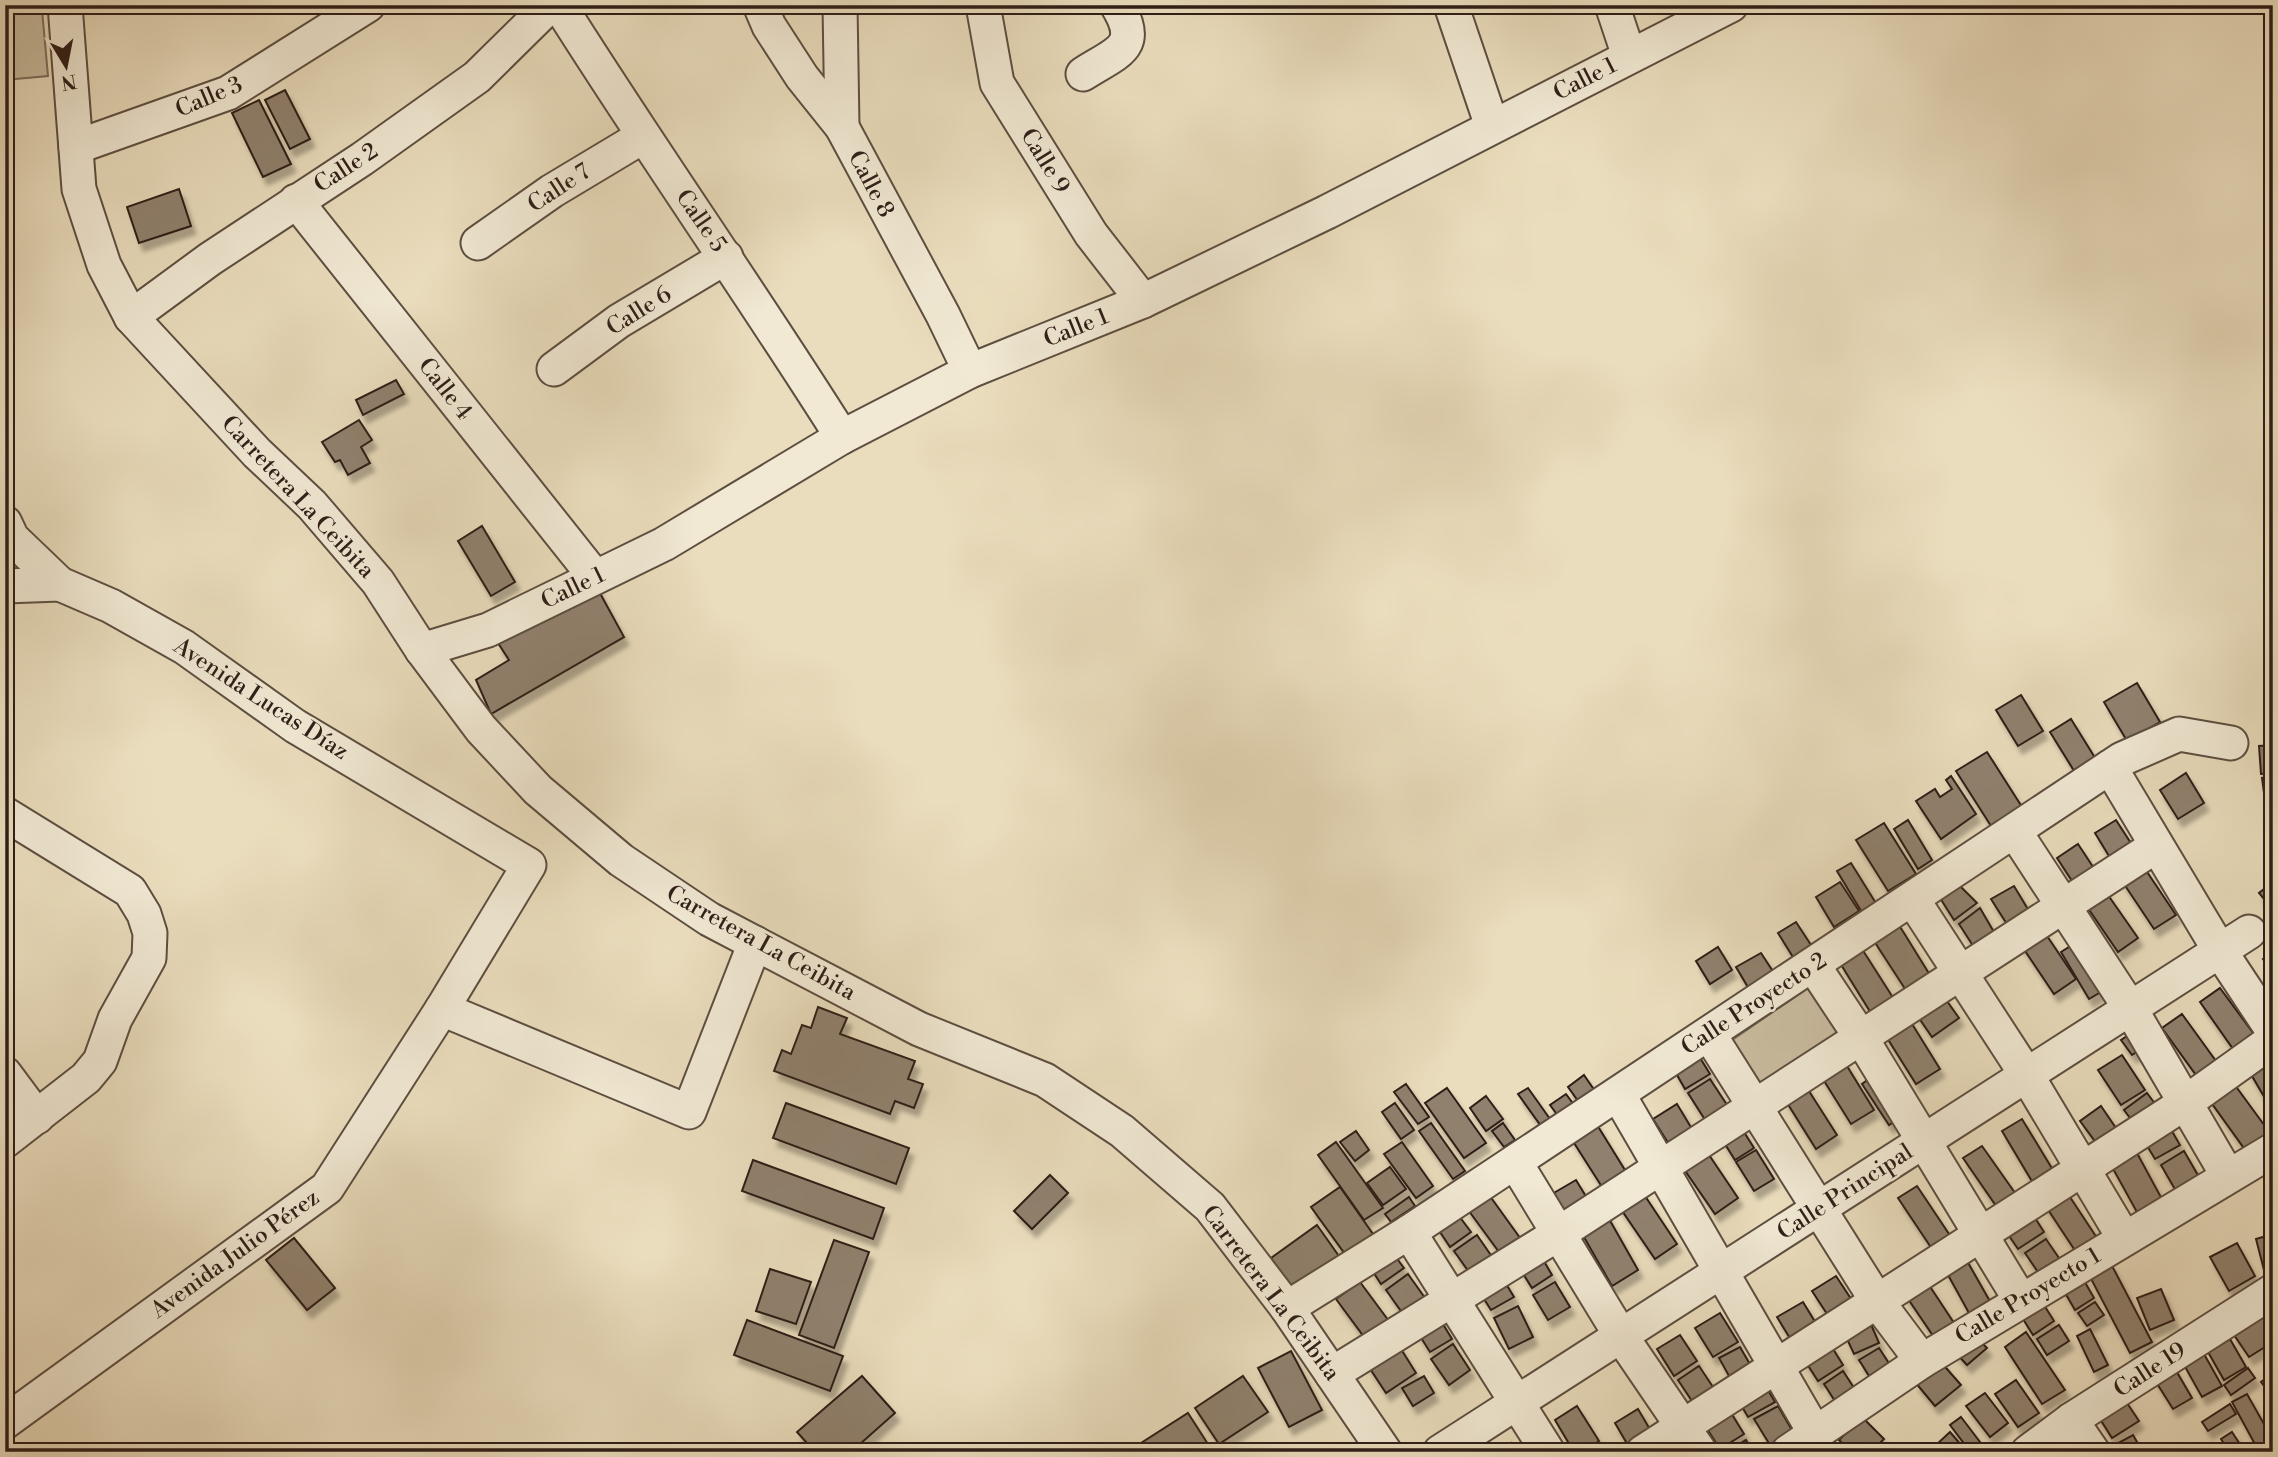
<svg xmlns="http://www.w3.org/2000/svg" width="2278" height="1457" font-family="'Libre Bodoni',serif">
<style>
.green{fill:#cabda1;stroke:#7c6e5c;stroke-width:2}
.building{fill:#90816e;stroke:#2e1e18;stroke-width:2;filter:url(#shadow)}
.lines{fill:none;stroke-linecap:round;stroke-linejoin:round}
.minor-casing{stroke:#5d4e41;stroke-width:37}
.minor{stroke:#f1e9d4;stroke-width:33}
.labels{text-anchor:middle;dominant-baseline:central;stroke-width:5;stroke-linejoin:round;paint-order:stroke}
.street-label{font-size:23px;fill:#2e1e18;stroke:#f1e9d4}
</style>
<defs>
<filter id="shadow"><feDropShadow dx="4.5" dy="8" stdDeviation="2" flood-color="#0004"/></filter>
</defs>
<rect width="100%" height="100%" fill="#eaddbd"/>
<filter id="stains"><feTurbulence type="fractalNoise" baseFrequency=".00286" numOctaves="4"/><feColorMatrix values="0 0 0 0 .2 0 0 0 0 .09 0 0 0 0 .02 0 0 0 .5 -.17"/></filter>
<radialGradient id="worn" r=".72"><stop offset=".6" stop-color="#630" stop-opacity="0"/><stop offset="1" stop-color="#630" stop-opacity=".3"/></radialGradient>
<g class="green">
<path d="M42 10 48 76 5 80V13Z"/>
<path d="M1815 983 1852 1035 1761 1095 1725 1045Z"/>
</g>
<g class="building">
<path d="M285 90 310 139 290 149 265 100Z"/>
<path d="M259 100 291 164 263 177 232 113Z"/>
<path d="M179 189 191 226 139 243 127 207Z"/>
<path d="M396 380 404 394 363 415 356 400Z"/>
<path d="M359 420 372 440 361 447 370 463 348 475 340 460 335 462 322 442Z"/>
<path d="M482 526 515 582 491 596 458 541Z"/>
<path d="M595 584 624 637 491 714 476 680 509 660 498 643Z"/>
<path d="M2137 683 2160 722 2127 741 2104 702Z"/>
<path d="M2021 695 2043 731 2018 746 1996 710Z"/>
<path d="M2071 719 2097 761 2076 774 2050 732Z"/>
<path d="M2273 745V773L2261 774 2259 746Z"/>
<path d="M1987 752 2022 807 1991 826 1956 771Z"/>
<path d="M2186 773 2204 803 2178 819 2160 790Z"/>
<path d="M1951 776 1976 814 1941 839 1916 801 1935 789 1940 797 1952 789 1946 780Z"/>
<path d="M2273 777V791L2264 793 2262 778Z"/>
<path d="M1908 820 1932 860 1918 869 1894 829Z"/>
<path d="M2116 820 2134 848 2112 861 2095 833Z"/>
<path d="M1884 823 1916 874 1888 891 1856 840Z"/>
<path d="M2078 844 2097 873 2076 887 2057 858Z"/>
<path d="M2139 860 2176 915 2154 929 2118 875Z"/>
<path d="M1851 863 1877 905 1863 914 1837 871Z"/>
<path d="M1840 882 1859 911 1834 927 1816 897Z"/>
<path d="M2273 882V910L2259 893Z"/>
<path d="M1959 885 1977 903 1954 920 1940 898Z"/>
<path d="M2101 885 2138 938 2118 952 2081 898Z"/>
<path d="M2014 886 2032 916 2010 929 1991 899Z"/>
<path d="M1980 908 1998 939 1977 952 1959 924Z"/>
<path d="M1796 922 1811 945 1793 957 1778 933Z"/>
<path d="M2039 924 2076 979 2054 994 2017 939Z"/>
<path d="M1899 925 1933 980 1909 995 1874 941Z"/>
<path d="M2077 942 2106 989 2089 999 2061 952Z"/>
<path d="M1718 947 1732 970 1710 984 1696 961Z"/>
<path d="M1862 949 1897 1004 1874 1018 1840 963Z"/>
<path d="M1761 953 1774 973 1749 989 1736 967Z"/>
<path d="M2273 953V972L2263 959Z"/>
<path d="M1937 987 1959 1018 1932 1037 1910 1005Z"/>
<path d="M2220 988 2259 1041 2238 1056 2200 1002Z"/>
<path d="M818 1007 847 1018 840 1034 915 1061 908 1079 923 1084 914 1108 895 1101 890 1114 774 1071 782 1050 791 1054 802 1025 811 1028Z"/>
<path d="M1904 1011 1940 1069 1916 1084 1879 1025Z"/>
<path d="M2182 1014 2221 1068 2201 1082 2162 1028Z"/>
<path d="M2130 1034 2141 1049 2132 1055 2121 1040Z"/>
<path d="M2266 1052 2273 1063V1112L2245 1064Z"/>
<path d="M1697 1053 1710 1074 1685 1089 1673 1068Z"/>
<path d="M1839 1053 1874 1110 1851 1124 1816 1068Z"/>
<path d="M2122 1055 2145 1090 2121 1105 2098 1070Z"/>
<path d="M1584 1075 1597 1094 1581 1105 1568 1087Z"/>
<path d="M1874 1075 1902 1116 1889 1125 1862 1084Z"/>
<path d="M1800 1077 1837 1135 1816 1149 1779 1090Z"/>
<path d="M2229 1077 2270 1133 2246 1151 2205 1094Z"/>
<path d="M1710 1079 1731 1111 1709 1126 1688 1093Z"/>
<path d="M1406 1084 1429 1117 1418 1124 1394 1092Z"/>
<path d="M1447 1088 1486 1143 1464 1158 1425 1103Z"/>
<path d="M1528 1088 1550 1119 1541 1126 1518 1094Z"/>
<path d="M2147 1093 2159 1109 2136 1126 2124 1110Z"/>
<path d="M1566 1094 1577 1109 1561 1120 1550 1105Z"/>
<path d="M1486 1096 1503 1119 1486 1131 1470 1108Z"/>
<path d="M786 1103 909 1148 896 1184 773 1138Z"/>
<path d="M1395 1103 1414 1130 1401 1139 1382 1112Z"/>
<path d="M1677 1104 1695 1134 1672 1149 1653 1119Z"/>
<path d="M2101 1106 2120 1134 2100 1148 2080 1121Z"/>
<path d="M2022 1119 2056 1175 2036 1188 2002 1131Z"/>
<path d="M2165 1119 2180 1145 2155 1159 2140 1134Z"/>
<path d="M1594 1120 1633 1183 1609 1198 1569 1135Z"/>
<path d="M1737 1121 1754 1148 1735 1160 1718 1133Z"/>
<path d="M1431 1123 1465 1171 1453 1179 1419 1131Z"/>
<path d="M1503 1123 1515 1140 1504 1147 1492 1131Z"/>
<path d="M1356 1131 1369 1150 1355 1161 1340 1142Z"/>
<path d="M1336 1142 1383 1208 1364 1220 1318 1155Z"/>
<path d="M1402 1142 1433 1186 1416 1198 1384 1154Z"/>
<path d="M2131 1142 2163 1201 2138 1214 2106 1156Z"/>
<path d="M1701 1143 1738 1198 1715 1214 1677 1159Z"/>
<path d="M1982 1146 2020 1200 2001 1213 1963 1158Z"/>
<path d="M1756 1150 1774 1179 1754 1191 1736 1162Z"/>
<path d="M2184 1151 2199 1177 2176 1191 2161 1165Z"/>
<path d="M753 1160 884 1208 873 1239 742 1191Z"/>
<path d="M1390 1167 1406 1189 1383 1205 1367 1183Z"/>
<path d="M2273 1169V1211L2265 1171Z"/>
<path d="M1050 1175 1068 1193 1032 1229 1014 1211Z"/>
<path d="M1576 1180 1593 1208 1569 1222 1552 1194Z"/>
<path d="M2062 1185 2099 1241 2078 1255 2041 1199Z"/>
<path d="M1917 1186 1955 1243 1936 1255 1898 1198Z"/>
<path d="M1340 1187 1373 1234 1345 1254 1311 1207Z"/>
<path d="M1639 1187 1677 1244 1655 1259 1616 1202Z"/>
<path d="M1487 1192 1528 1249 1507 1263 1466 1207Z"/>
<path d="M1409 1197 1415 1206 1391 1222 1385 1214Z"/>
<path d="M2028 1207 2044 1232 2018 1249 2001 1224Z"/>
<path d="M1604 1210 1638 1270 1612 1286 1577 1225Z"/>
<path d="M1456 1212 1471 1232 1450 1247 1436 1226Z"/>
<path d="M1317 1225 1341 1259 1295 1292 1271 1258Z"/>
<path d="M2273 1234V1272L2265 1274 2256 1239Z"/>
<path d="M1477 1235 1499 1267 1476 1282 1454 1251Z"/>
<path d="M294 1238 335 1288 307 1310 266 1260Z"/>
<path d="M2046 1239 2063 1264 2042 1278 2025 1253Z"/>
<path d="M834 1240 869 1252 834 1348 799 1335Z"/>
<path d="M2237 1243 2255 1276 2229 1291 2210 1257Z"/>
<path d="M1538 1251 1552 1275 1532 1288 1517 1264Z"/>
<path d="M1392 1252 1404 1268 1381 1284 1370 1267Z"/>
<path d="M1962 1252 1996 1312 1975 1324 1942 1264Z"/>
<path d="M2110 1262 2152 1342 2130 1353 2088 1273Z"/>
<path d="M770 1269 811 1282 796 1324 756 1311Z"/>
<path d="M2079 1272 2094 1298 2075 1310 2060 1284Z"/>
<path d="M1408 1274 1430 1305 1408 1321 1386 1290Z"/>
<path d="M1500 1274 1514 1297 1491 1310 1477 1288Z"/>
<path d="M1836 1276 1855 1305 1831 1320 1812 1291Z"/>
<path d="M1923 1276 1960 1332 1940 1346 1902 1290Z"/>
<path d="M1360 1282 1394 1328 1370 1345 1336 1299Z"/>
<path d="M1555 1282 1570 1307 1548 1320 1533 1295Z"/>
<path d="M2161 1289 2174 1320 2150 1330 2137 1298Z"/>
<path d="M1803 1302 1820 1330 1794 1345 1777 1317Z"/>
<path d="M2095 1302 2104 1315 2087 1326 2078 1313Z"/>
<path d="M2044 1305 2054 1321 2033 1335 2023 1319Z"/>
<path d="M1518 1306 1533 1337 1509 1349 1494 1318Z"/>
<path d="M1435 1311 1452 1339 1430 1352 1413 1325Z"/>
<path d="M2263 1312 2273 1328V1342L2249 1357 2232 1332Z"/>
<path d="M1720 1313 1738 1342 1713 1357 1695 1328Z"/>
<path d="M1867 1315 1879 1343 1854 1354 1841 1326Z"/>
<path d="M747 1320 843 1356 830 1391 734 1355Z"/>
<path d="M2059 1325 2069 1341 2047 1355 2037 1339Z"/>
<path d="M2090 1329 2108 1365 2094 1372 2077 1336Z"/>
<path d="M2026 1332 2065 1390 2042 1404 2005 1347Z"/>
<path d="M1680 1335 1697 1361 1674 1376 1657 1349Z"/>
<path d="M1974 1335 1987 1348 1967 1365 1955 1352Z"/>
<path d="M1825 1336 1843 1365 1818 1381 1800 1353Z"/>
<path d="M2230 1339 2246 1367 2224 1380 2208 1352Z"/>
<path d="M1396 1341 1416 1373 1386 1393 1365 1361Z"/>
<path d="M1453 1344 1470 1370 1449 1385 1431 1359Z"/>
<path d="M1740 1347 1755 1373 1734 1385 1719 1358Z"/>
<path d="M1879 1348 1896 1374 1876 1387 1859 1360Z"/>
<path d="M1291 1351 1322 1410 1289 1427 1258 1368Z"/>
<path d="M2204 1354 2222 1386 2202 1397 2184 1365Z"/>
<path d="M1940 1361 1961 1385 1935 1406 1915 1382Z"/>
<path d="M2171 1362 2192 1398 2173 1409 2151 1374Z"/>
<path d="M1699 1366 1717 1393 1696 1407 1678 1380Z"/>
<path d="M2248 1368 2255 1378 2231 1395 2224 1385Z"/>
<path d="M1843 1371 1860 1397 1840 1409 1824 1384Z"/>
<path d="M2273 1373V1398L2261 1382Z"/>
<path d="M862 1376 895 1413 851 1452H815L797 1432Z"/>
<path d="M1243 1376 1268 1412 1219 1444 1195 1408Z"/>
<path d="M1424 1376 1434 1393 1413 1406 1402 1388Z"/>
<path d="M1762 1380 1775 1402 1748 1417 1735 1395Z"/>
<path d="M2016 1380 2039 1413 2018 1427 1995 1394Z"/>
<path d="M1985 1393 2008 1423 1990 1437 1966 1406Z"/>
<path d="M2121 1394 2139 1421 2112 1438 2095 1411Z"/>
<path d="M2247 1394 2273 1440 2257 1448 2232 1402Z"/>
<path d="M1725 1403 1744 1434 1720 1449 1700 1418Z"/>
<path d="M2230 1404 2236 1414 2208 1431 2202 1422Z"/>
<path d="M1577 1406 1599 1441 1582 1452H1574L1555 1420Z"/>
<path d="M1778 1406 1796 1437 1773 1450 1754 1419Z"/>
<path d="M1638 1409 1655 1438 1632 1452 1615 1423Z"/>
<path d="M1188 1413 1213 1452H1127Z"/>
<path d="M1862 1417 1884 1439 1871 1452H1851L1839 1440Z"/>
<path d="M1961 1417 1980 1442 1969 1450 1950 1425Z"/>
<path d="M1950 1432 1967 1452H1943L1937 1444Z"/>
<path d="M2232 1432 2245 1452H2229L2221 1439Z"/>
<path d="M2133 1435 2143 1452H2114L2111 1447Z"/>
<path d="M1746 1440 1753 1452H1726Z"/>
<path d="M1511 1443 1516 1452H1496Z"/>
</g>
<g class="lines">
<defs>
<g id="minor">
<path d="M65 5 79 189 104 265 131 317 257 453 312 505 378 582 422 650 481 729 538 790 621 860 709 919 919 1029 1045 1080 1122 1131 1210 1207 1287 1308 1385 1452"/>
<path d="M559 5C651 151 750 291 842 437"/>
<path d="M760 5 769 26 802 77 842 127 943 315 970 371"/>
<path d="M840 5 842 127"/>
<path d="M983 5 997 83 1091 234 1143 301"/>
<path d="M1451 5 1492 126"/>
<path d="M1612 5 1629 56"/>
<path d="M1083 74C1117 52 1143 48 1117 5"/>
<path d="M76 147 228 93 368 5"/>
<path d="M296 201 595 577"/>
<path d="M478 243 552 191 642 137"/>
<path d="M131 317 210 259 362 159 477 77 550 5"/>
<path d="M554 369 619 321 726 257"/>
<path d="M5 523 12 538 60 584 111 606 184 647 295 726 529 865 442 1009 327 1188 5 1422"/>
<path d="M5 586 60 584"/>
<path d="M422 650 488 630 664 544 842 437 970 371 1143 301 1327 212 1731 5"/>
<path d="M2110 767 2220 951 2273 1031"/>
<path d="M5 814 130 891 144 914 150 933 149 958 115 1019 100 1061 86 1078 5 1141"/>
<path d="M2015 832 2130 1008 2228 1176"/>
<path d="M1913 900 2026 1074 2124 1238"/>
<path d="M1813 965 1860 1036 2021 1301"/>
<path d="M442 1009 689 1112 755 943"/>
<path d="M1709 1034 1877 1301 1922 1361"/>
<path d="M5 1074 37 1117"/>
<path d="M1618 1094 1815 1433"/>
<path d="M1515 1162 1621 1336 1700 1452"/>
<path d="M1409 1232 1548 1452"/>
<path d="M1287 1308 1409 1232 2122 759 2179 734 2231 743"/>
<path d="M1332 1374 1558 1234 2156 846"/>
<path d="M2071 1420 2093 1452"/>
<path d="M1440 1452 2249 932"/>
<path d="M1643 1452 2185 1103 2273 1040"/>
<path d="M1788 1452 1922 1361 2273 1150"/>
<path d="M2028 1452 2071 1420 2273 1291"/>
</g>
</defs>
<use href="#minor" class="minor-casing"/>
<use href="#minor" class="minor"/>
</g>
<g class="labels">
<g class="street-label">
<text transform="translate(1585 79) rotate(-27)">Calle 1</text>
<text transform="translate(209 97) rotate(-23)">Calle 3</text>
<text transform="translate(1045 161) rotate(58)">Calle 9</text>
<text transform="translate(346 168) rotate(-33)">Calle 2</text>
<text transform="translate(871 184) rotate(62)">Calle 8</text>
<text transform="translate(559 188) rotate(-33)">Calle 7</text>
<text transform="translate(701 221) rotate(55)">Calle 5</text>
<text transform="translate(639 311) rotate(-32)">Calle 6</text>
<text transform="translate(1076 328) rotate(-22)">Calle 1</text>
<text transform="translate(445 389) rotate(52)">Calle 4</text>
<text transform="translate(298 497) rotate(47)">Carretera La Ceibita</text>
<text transform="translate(573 588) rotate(-26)">Calle 1</text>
<text transform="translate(261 699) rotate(33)">Avenida Lucas Díaz</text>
<text transform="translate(761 943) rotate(29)">Carretera La Ceibita</text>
<text transform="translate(1754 1004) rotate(-33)">Calle Proyecto 2</text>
<text transform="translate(1845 1192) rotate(-33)">Calle Principal</text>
<text transform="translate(235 1254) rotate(-36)">Avenida Julio Pérez</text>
<text transform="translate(1271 1293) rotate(53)">Carretera La Ceibita</text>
<text transform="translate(2028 1296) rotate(-31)">Calle Proyecto 1</text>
<text transform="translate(2150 1370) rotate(-33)">Calle 19</text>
</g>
</g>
<rect width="2278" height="1457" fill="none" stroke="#eaddbd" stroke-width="28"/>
<rect x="7" y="7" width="2264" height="1443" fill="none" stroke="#2e1e18" stroke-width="3.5"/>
<rect x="14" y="14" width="2250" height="1429" fill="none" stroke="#2e1e18" stroke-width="2"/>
<g transform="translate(66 66) rotate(170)" stroke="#f1e9d4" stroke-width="5" paint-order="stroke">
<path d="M0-5L12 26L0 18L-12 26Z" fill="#2e1e18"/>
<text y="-10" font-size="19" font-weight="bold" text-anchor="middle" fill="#2e1e18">N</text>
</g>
<rect width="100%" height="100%" filter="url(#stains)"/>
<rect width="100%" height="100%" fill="url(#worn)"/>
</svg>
